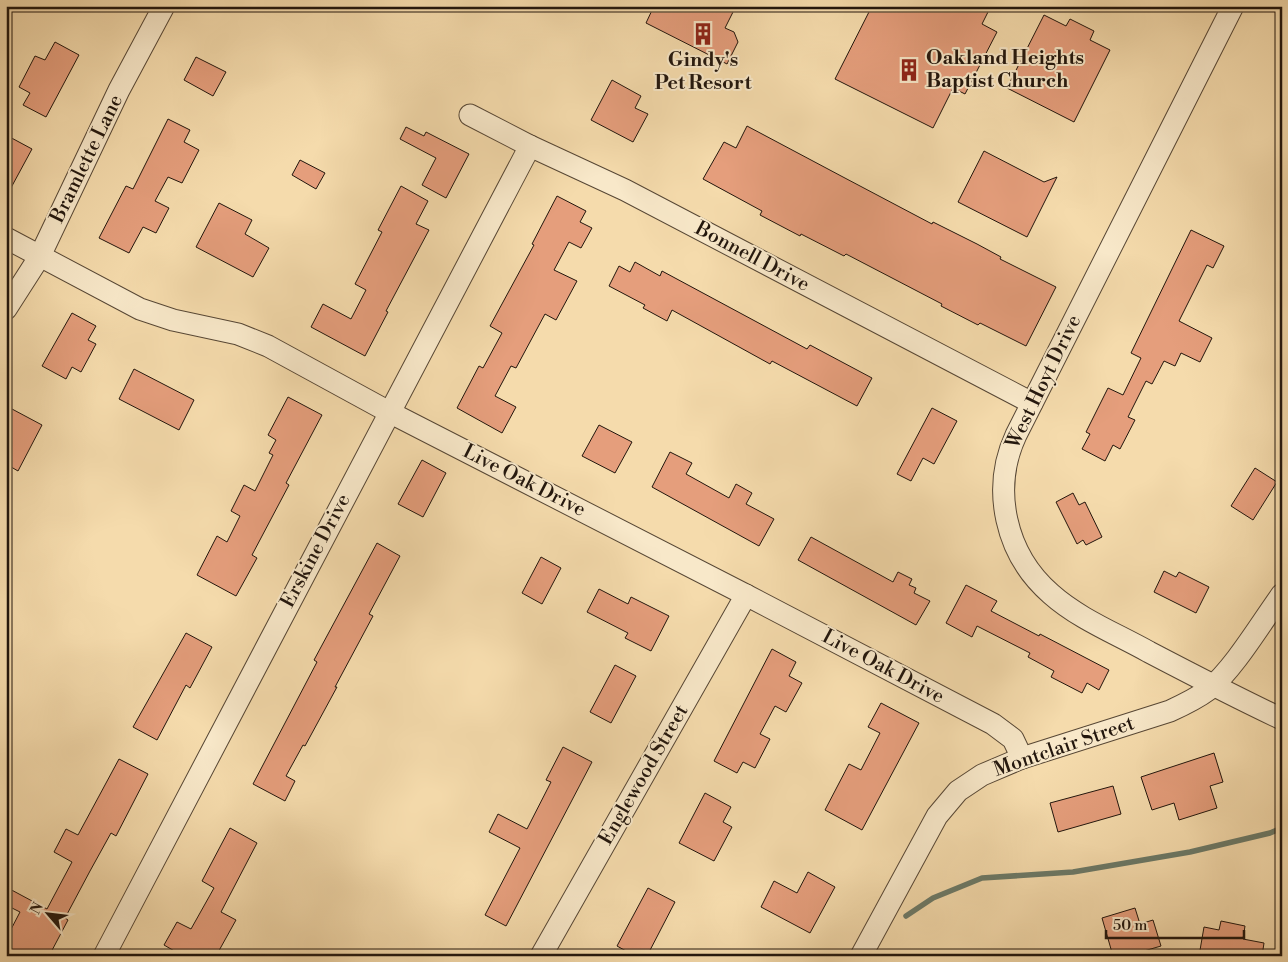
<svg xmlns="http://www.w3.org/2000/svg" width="1288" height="962" font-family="'Libre Bodoni',serif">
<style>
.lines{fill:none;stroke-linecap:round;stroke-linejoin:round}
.stream{stroke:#6c7a68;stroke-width:5.5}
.building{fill:#e59e7c;stroke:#22160d}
.minor-casing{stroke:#574735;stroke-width:23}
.minor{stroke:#f8e8c9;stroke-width:21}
.labels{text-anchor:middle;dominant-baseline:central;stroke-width:4;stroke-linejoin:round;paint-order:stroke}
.poi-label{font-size:20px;font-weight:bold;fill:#22160d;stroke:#f8e8c9;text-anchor:start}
.street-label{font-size:20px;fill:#22160d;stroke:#f8e8c9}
</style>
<rect width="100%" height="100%" fill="#f5dbac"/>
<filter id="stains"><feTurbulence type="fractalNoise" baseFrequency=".004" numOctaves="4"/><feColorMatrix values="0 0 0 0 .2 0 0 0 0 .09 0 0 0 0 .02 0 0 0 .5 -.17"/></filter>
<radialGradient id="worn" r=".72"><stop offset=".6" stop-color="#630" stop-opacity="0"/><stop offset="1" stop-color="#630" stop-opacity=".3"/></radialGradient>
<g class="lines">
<path class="stream" d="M906 916 933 898 982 878 1073 872 1190 852 1270 833 1282 828"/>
</g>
<g class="building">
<path d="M654 6H736L725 28 734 32 738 42 727 64 646 23Z"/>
<path d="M872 6H991L982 24 997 32 965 94 953 88 933 128 835 79Z"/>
<path d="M1044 15 1066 26 1070 19 1094 31 1090 40 1110 50 1074 122 1007 88Z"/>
<path d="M55 42 79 55 46 117 23 105 30 93 19 87 35 56 45 60Z"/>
<path d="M196 57 226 72 213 96 184 80Z"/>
<path d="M612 80 641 96 635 108 648 114 633 142 591 120Z"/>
<path d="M168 119 190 130 184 142 199 150 182 183 168 177 155 201 169 208 156 233 143 227 129 253 99 238 126 186 133 189Z"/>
<path d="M747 126 843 177 932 224 933 222 977 244 1001 257 1000 259 1056 287 1026 346 980 323 978 325 941 306 942 304 846 254 844 256 801 234 800 236 760 215 762 211 703 179 724 142 736 148Z"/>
<path d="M406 127 424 136 426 132 469 154 446 198 422 185 436 158 400 139Z"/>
<path d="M6 135 32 149 6 197Z"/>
<path d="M984 151 1044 182 1057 177 1027 237 958 202Z"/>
<path d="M300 160 325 173 316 189 292 175Z"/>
<path d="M401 186 428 201 416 224 429 230 386 311 388 312 365 356 311 327 323 304 351 319 366 290 355 284 382 232 378 230Z"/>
<path d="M557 196 586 211 580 222 592 228 581 248 569 242 554 270 577 281 556 320 545 314 516 368 511 366 495 396 516 407 502 433 457 408 479 366 483 368 502 333 490 326 534 245 532 244Z"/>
<path d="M219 203 252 220 245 234 269 248 253 277 196 247Z"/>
<path d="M1191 230 1224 246 1213 268 1207 265 1179 321 1212 338 1200 362 1181 353 1175 366 1164 361 1152 384 1146 381 1128 417 1135 420 1120 449 1113 445 1105 461 1082 449 1090 434 1086 432 1108 388 1123 395 1141 358 1131 353Z"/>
<path d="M635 262 660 276 662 271 807 349 810 345 872 378 857 406 772 361 770 364 672 310 667 321 643 308 645 305 609 286 619 266 630 272Z"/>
<path d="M72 313 96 326 88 340 96 344 81 372 72 367 66 379 42 366Z"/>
<path d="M134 369 194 400 179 430 119 399Z"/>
<path d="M288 397 322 415 286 483 289 485 252 555 257 558 236 596 197 575 217 536 227 542 240 516 231 511 244 485 255 491 273 455 269 453 276 440 268 435Z"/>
<path d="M932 408 957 421 934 464 923 458 911 481 897 474Z"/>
<path d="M12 409 42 425 18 471 6 464V419Z"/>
<path d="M599 425 632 442 615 473 582 456Z"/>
<path d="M670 452 692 463 686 474 729 498 736 484 752 493 746 504 774 519 759 546 652 487Z"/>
<path d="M422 460 446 473 423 517 398 504Z"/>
<path d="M1255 468 1277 482 1253 520 1231 506Z"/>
<path d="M1073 493 1079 505 1085 502 1102 537 1086 545 1083 540 1077 544 1056 502Z"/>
<path d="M811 537 893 582 898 572 912 579 909 585 916 588 914 593 930 601 916 625 798 560Z"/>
<path d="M377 543 400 556 369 614 373 616 335 687H337L305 746 303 745 286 776 295 781 285 801 253 784 317 662 314 660Z"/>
<path d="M541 557 561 568 542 604 522 593Z"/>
<path d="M1164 571 1176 577 1179 572 1209 587 1196 613 1154 592Z"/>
<path d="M966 585 997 601 991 611 1039 636 1040 634 1109 670 1099 690 1087 683 1082 693 1051 677 1054 671 1028 657 1030 653 977 626 972 637 946 623Z"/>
<path d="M599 589 628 604 631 597 669 616 651 651 625 638 628 633 587 612Z"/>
<path d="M186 633 212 647 190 688 186 685 157 740 133 727Z"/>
<path d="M772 649 796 662 789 676 802 683 786 712 775 706 760 734 770 739 755 768 743 762 737 773 714 761Z"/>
<path d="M615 665 636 676 611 723 590 712Z"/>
<path d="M881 703 919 723 862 830 825 810 849 764 861 770 880 733 868 727Z"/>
<path d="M563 747 592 762 506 926 485 915 520 848 489 832 498 814 527 829 551 782 546 780Z"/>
<path d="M1214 753 1223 782 1210 786 1217 808 1179 820 1174 803 1152 810 1141 777Z"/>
<path d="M119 759 148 774 116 836 111 833 90 871 65 918 68 920 49 956H17L6 950V939L20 912 6 905V887L47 909 72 862 54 852 66 829 78 835Z"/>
<path d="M1113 786 1121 814 1058 832 1050 803Z"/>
<path d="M705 793 731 807 723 822 732 827 714 861 679 843Z"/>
<path d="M230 828 257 843 221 912 236 920 216 956H183L164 945 177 922 191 929 214 888 202 881Z"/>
<path d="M808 872 835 887 810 933 761 907 774 881 797 893Z"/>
<path d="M648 888 675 902 647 956H635L617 946Z"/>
<path d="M1135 908 1140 924 1153 920 1161 946 1127 956H1113L1102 918Z"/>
<path d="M1221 921 1245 926 1243 939 1264 943 1262 956H1199L1204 927 1219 930Z"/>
</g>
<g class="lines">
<defs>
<g id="minor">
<path d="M1233 6 1016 435C991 489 1005 554 1051 594 1079 619 1117 634 1149 652 1193 675 1237 698 1282 719"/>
<path d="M470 115 530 146 625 190 1032 403"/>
<path d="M6 238 140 309 173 320 238 334 268 346 389 412 746 595 993 724 1013 739 1022 758"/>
<path d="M6 309 40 256 119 90 164 6"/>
<path d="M104 956 530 146"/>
<path d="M541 956 746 595"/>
<path d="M861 956 937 816 958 791 982 775 1022 758 1170 711C1183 705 1196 699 1208 690 1234 669 1261 623 1282 594"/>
</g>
</defs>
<use href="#minor" class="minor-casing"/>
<use href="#minor" class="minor"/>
</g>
<defs>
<symbol id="building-bare" viewBox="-9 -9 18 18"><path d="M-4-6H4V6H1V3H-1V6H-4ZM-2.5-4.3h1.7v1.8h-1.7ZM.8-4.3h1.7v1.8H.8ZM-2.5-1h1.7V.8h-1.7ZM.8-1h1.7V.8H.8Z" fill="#8f2418" stroke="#f8e8c9" stroke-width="2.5" paint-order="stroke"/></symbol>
</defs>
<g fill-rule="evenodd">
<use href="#building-bare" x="687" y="18" width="32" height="32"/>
<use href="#building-bare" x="893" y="54" width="32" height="32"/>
</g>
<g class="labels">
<g class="poi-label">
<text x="926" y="58">Oakland Heights<tspan x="926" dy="23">Baptist Church</tspan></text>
<text x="703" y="60" text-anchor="middle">Gindy's<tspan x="703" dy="23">Pet Resort</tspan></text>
</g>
<g class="street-label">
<text transform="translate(87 159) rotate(-64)">Bramlette Lane</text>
<text transform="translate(752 257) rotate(28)">Bonnell Drive</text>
<text transform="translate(1044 382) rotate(-64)">West Hoyt Drive</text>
<text transform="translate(524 481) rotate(27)">Live Oak Drive</text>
<text transform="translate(316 551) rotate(-62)">Erskine Drive</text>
<text transform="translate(883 667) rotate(28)">Live Oak Drive</text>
<text transform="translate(1064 747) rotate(-19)">Montclair Street</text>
<text transform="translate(644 775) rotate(-60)">Englewood Street</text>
</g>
</g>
<rect width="1288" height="962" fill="none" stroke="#f5dbac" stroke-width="25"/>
<rect x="8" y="8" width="1273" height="947" fill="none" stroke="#22160d" stroke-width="2.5"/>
<rect x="12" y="12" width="1263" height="937" fill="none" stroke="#22160d"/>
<g transform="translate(48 914) rotate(298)" stroke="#f8e8c9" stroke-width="4" paint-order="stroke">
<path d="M0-4L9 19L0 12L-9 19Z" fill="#22160d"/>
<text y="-8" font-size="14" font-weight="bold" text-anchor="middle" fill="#22160d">N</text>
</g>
<path d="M1106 930v8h138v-8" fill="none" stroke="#22160d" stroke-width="2.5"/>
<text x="1113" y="930" font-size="15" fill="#22160d" stroke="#f8e8c9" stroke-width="4" paint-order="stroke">50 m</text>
<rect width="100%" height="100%" filter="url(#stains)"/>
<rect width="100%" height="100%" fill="url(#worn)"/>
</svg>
